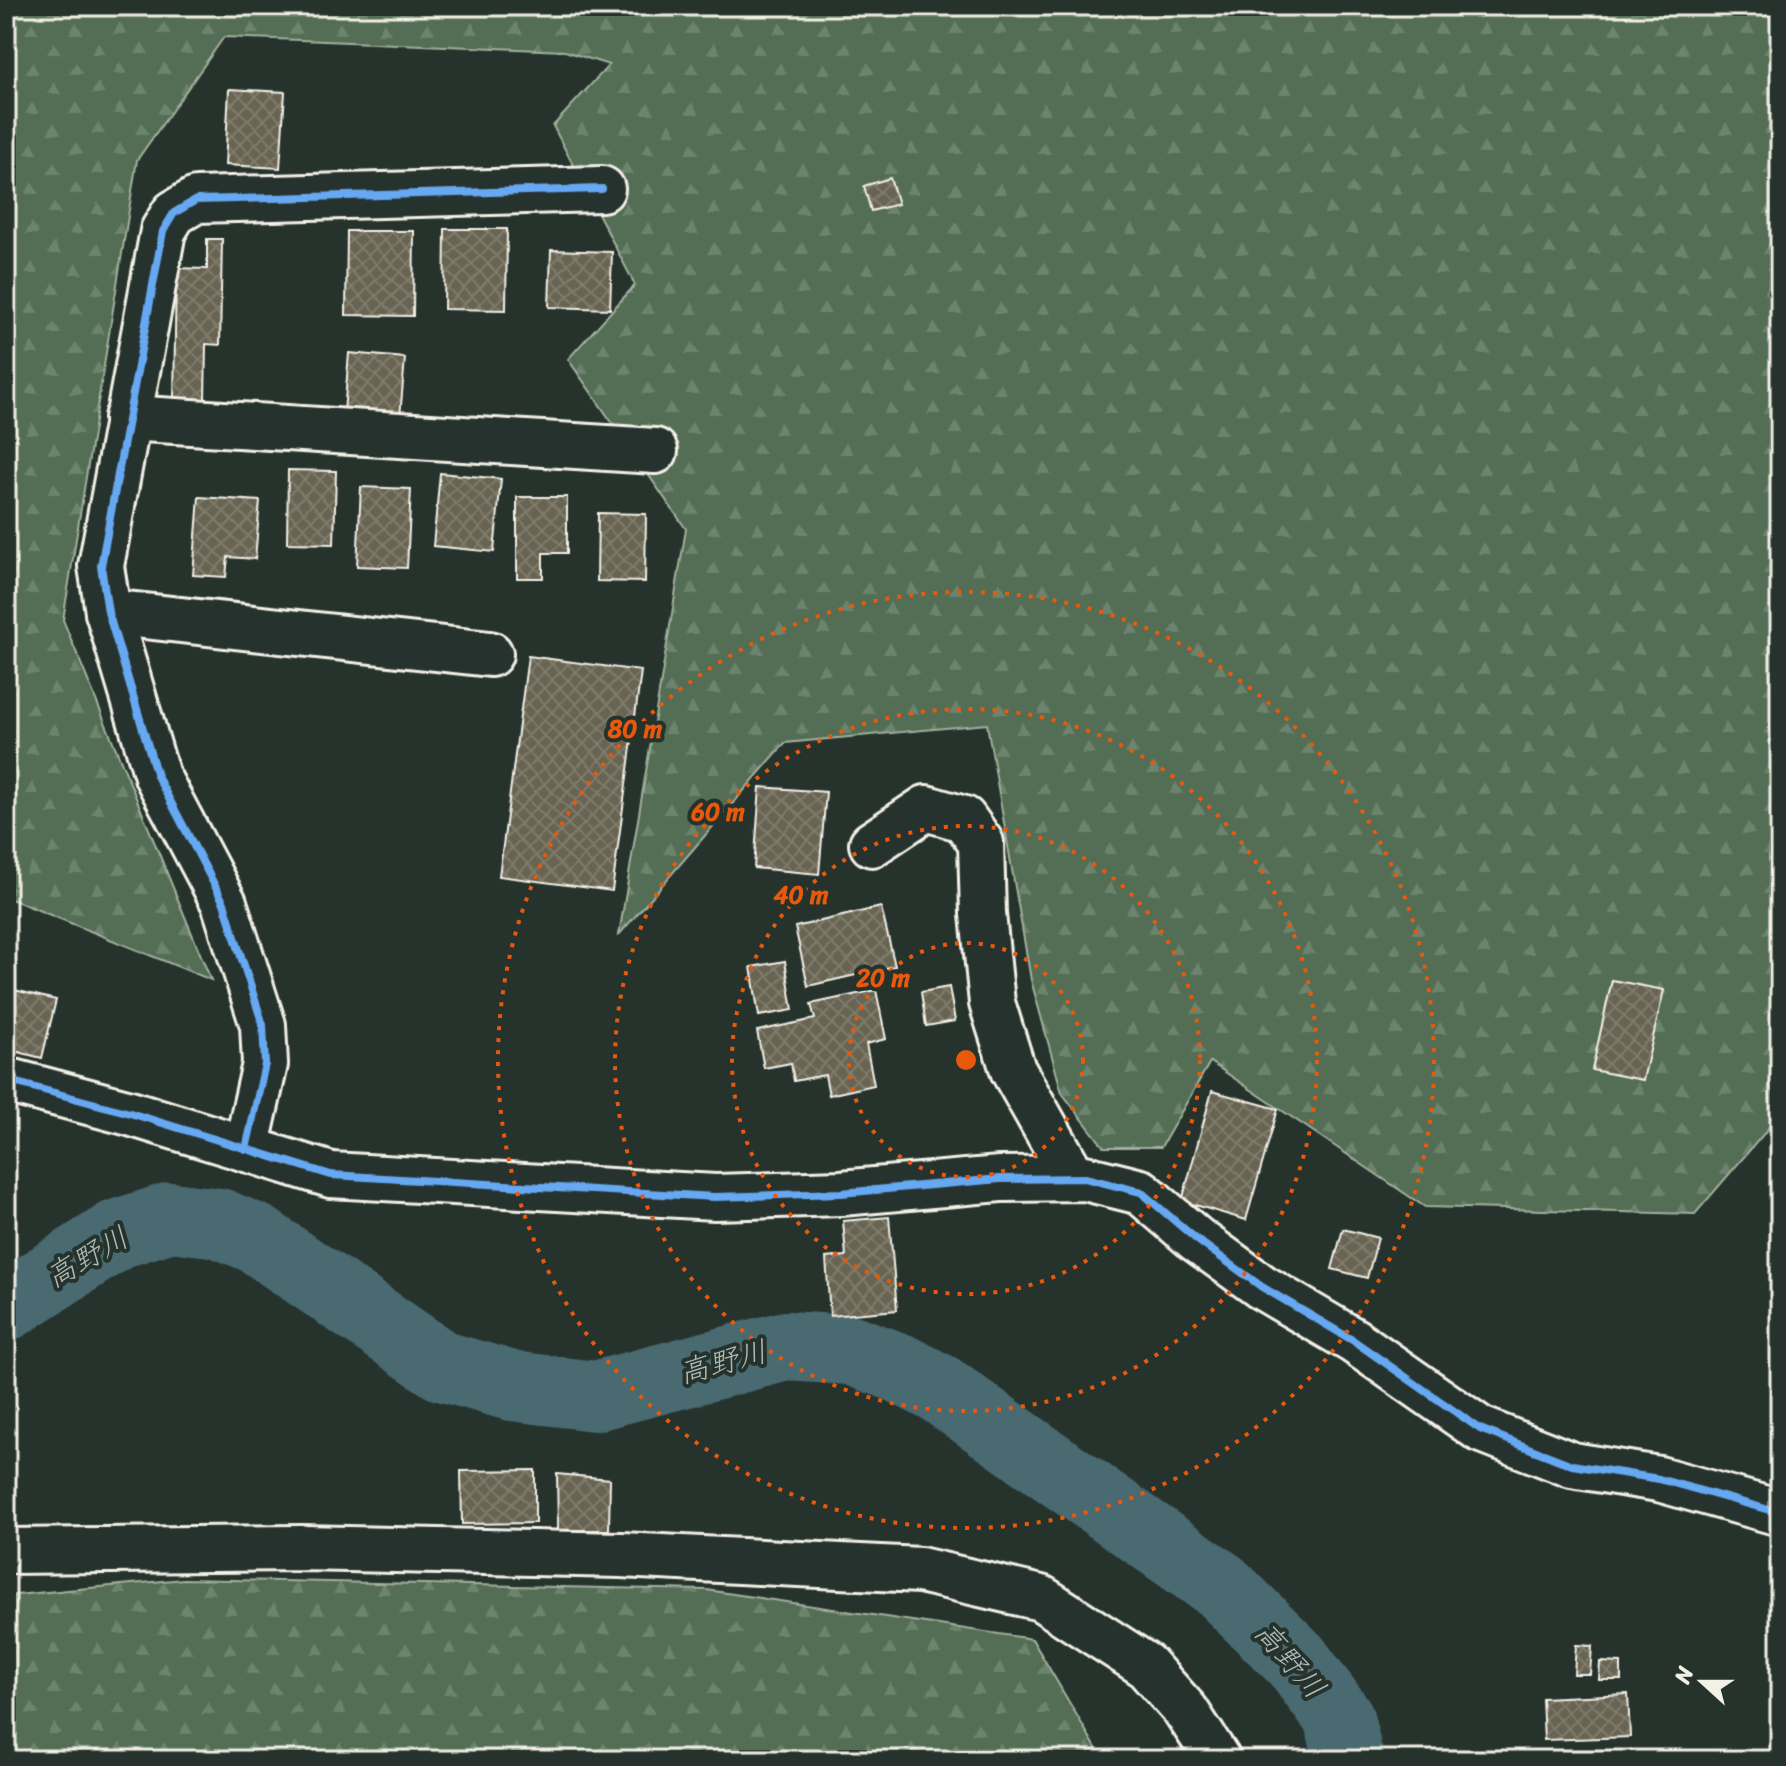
<svg xmlns="http://www.w3.org/2000/svg" width="1786" height="1766" font-family="Sriracha,'Klee One',sans-serif">
<style>
.forest{fill:url(#forest-firs);stroke:#a4b09e;stroke-width:2}
.lines{fill:none;stroke-linecap:round;stroke-linejoin:round}
.river{stroke:#4a6a71;stroke-width:70}
.building{fill:url(#building-cross-hatch);stroke:#f4f1e8;stroke-width:2}
.minor-casing{stroke:#f4f1e8;stroke-width:50}
.minor{stroke:#26332d;stroke-width:44}
.cycleway-casing{stroke:#26332d;stroke-width:13}
.cycleway{stroke:#66a8f1;stroke-width:8}
.ring{fill:none;stroke:#e8590c;stroke-width:4;stroke-dasharray:4 8}
.labels{text-anchor:middle;dominant-baseline:central;stroke-width:8;stroke-linejoin:round;paint-order:stroke}
.water-label{font-size:30px;font-style:italic;fill:#b0bbb8;stroke:#26332d}
.centre{fill:#e8590c;stroke:#26332d;stroke-width:4}
.ring-label{font-size:24px;text-anchor:middle;font-weight:bold;fill:#e8590c;stroke:#26332d;stroke-width:8;stroke-linejoin:round;paint-order:stroke}
</style>
<defs>
<pattern id="forest-firs" width="22" height="20" patternUnits="userSpaceOnUse" patternTransform="scale(2)"><rect width="22" height="20" fill="#536e54"/><path d="M5 1l3.5 6h-7zM16 11l3.5 6h-7z" fill="#6c836d"/></pattern>
<pattern id="building-cross-hatch" width="8" height="8" patternUnits="userSpaceOnUse" patternTransform="scale(2)"><rect width="8" height="8" fill="#696452"/><path d="M0 0l8 8M0 8l8-8" fill="none" stroke="#7f7b6b"/></pattern>
</defs>
<rect width="100%" height="100%" fill="#26332d"/>
<filter id="ink" filterUnits="userSpaceOnUse"><feTurbulence type="fractalNoise" baseFrequency=".0125" numOctaves="2"/><feDisplacementMap in="SourceGraphic" scale="16" xChannelSelector="R" yChannelSelector="G"/><feConvolveMatrix kernelMatrix="1 2 1 2 8 2 1 2 1" color-interpolation-filters="sRGB"/></filter>
<g filter="url(#ink)">
<g class="forest">
<path d="M6 6H1780V1115L1695 1214 1425 1207 1210 1062 1161 1147H1104L1062 1093 1031 980 987 724 785 743 619 935 686 529 568 359 635 285 553 126 609 65 565 51 224 37 137 160 63 620 211 980 6 897Z"/>
<path d="M184 1579 707 1590 1032 1639 1103 1760H6V1596Z"/>
</g>
<g class="lines">
<path class="river" d="M6 1306 118 1234 171 1217 219 1223 257 1239 442 1366 512 1386 595 1396 786 1346 851 1350 897 1367 940 1389 1221 1586 1296 1660 1339 1718 1349 1760"/>
</g>
<g class="building">
<path d="M229 89 285 92 280 168 225 165Z"/>
<path d="M890 178 898 204 871 211 864 186Z"/>
<path d="M445 229H507L506 310 444 309Z"/>
<path d="M347 231H414L413 316 346 315Z"/>
<path d="M207 239H222L220 345 206 344 205 401H174L176 268 207 269Z"/>
<path d="M551 250 612 252 610 309 549 307Z"/>
<path d="M349 353 405 358 399 429 343 424Z"/>
<path d="M288 470 336 471 334 544 287 543Z"/>
<path d="M440 473 501 479 494 552 433 546Z"/>
<path d="M361 487 411 489 407 568 357 566Z"/>
<path d="M199 497 260 501 255 559 228 557 226 577 193 575Z"/>
<path d="M517 497H567V553H543V578H517Z"/>
<path d="M598 513 646 514 645 582 597 581Z"/>
<path d="M528 656 641 671 612 891 499 876Z"/>
<path d="M760 787 826 792 819 874 754 868Z"/>
<path d="M881 907 895 966 808 986 795 927Z"/>
<path d="M785 961 793 1010 759 1016 751 967Z"/>
<path d="M1612 980 1664 990 1643 1080 1592 1070Z"/>
<path d="M949 987 955 1021 926 1026 921 992Z"/>
<path d="M6 988 56 1000 42 1058 6 1049Z"/>
<path d="M876 990 886 1039 866 1044 874 1085 829 1095 825 1075 794 1081 791 1063 764 1068 757 1031 815 1019 811 1004Z"/>
<path d="M1212 1091 1278 1109 1246 1220 1182 1201Z"/>
<path d="M889 1217 897 1310 830 1316 826 1258 846 1256 843 1221Z"/>
<path d="M1343 1229 1378 1238 1367 1278 1332 1269Z"/>
<path d="M535 1470V1523L462 1524 461 1471Z"/>
<path d="M557 1474 610 1479 609 1530H558Z"/>
<path d="M1576 1645 1592 1646 1590 1674H1574Z"/>
<path d="M1600 1662 1621 1663V1680H1599Z"/>
<path d="M1628 1694 1630 1737 1544 1740 1542 1698Z"/>
</g>
<g class="lines">
<defs>
<g id="minor">
<path d="M127 418 655 451"/>
<path d="M108 612 490 654"/>
<path d="M872 844 926 808 964 819 981 843 983 914 992 1003 1013 1070 1074 1178"/>
<path d="M6 1080 130 1113 331 1175 715 1197 841 1193 1000 1179 1085 1178 1141 1192 1196 1239 1262 1287 1354 1341 1480 1429 1572 1465 1659 1479 1780 1513"/>
<path d="M246 1149 265 1064 263 1025 224 903 157 776 108 612 101 566 163 231 174 213 196 200 602 189"/>
<path d="M6 1551 302 1548 621 1555 920 1570 1041 1598 1145 1665 1186 1711 1218 1760"/>
</g>
</defs>
<use href="#minor" class="minor-casing"/>
<use href="#minor" class="minor"/>
<defs>
<g id="cycleway">
<path d="M6 1080 130 1113 331 1175 715 1197 841 1193 1000 1179 1085 1178 1141 1192 1196 1239 1262 1287 1354 1341 1480 1429 1572 1465 1659 1479 1780 1513"/>
<path d="M246 1149 265 1064 263 1025 224 903 157 776 108 612 101 566 163 231 174 213 196 200 602 189"/>
</g>
</defs>
<use href="#cycleway" class="cycleway-casing"/>
<use href="#cycleway" class="cycleway"/>
</g>
</g>
<g class="ring">
<circle cx="966" cy="1060" r="117"/>
<circle cx="966" cy="1060" r="234"/>
<circle cx="966" cy="1060" r="351"/>
<circle cx="966" cy="1060" r="468"/>
</g>
<g class="labels">
<g class="water-label">
<text transform="translate(87 1257) rotate(-30)">高野川</text>
<text transform="translate(723 1362) rotate(-15)">高野川</text>
<text transform="translate(1290 1660) rotate(49)">高野川</text>
</g>
</g>
<circle cx="966" cy="1060" r="12" class="centre"/>
<g class="ring-label">
<text x="635" y="737">80 m</text>
<text x="718" y="820">60 m</text>
<text x="801" y="903">40 m</text>
<text x="883" y="986">20 m</text>
</g>
<rect width="1786" height="1766" fill="none" stroke="#26332d" stroke-width="32"/>
<rect x="16" y="16" width="1754" height="1734" fill="none" stroke="#f4f1e8" stroke-width="3" filter="url(#ink)"/>
<g transform="translate(1702 1682) rotate(291)" stroke="#26332d" stroke-width="6" paint-order="stroke">
<path d="M0-6L14 30L0 20L-14 30Z" fill="#f4f1e8"/>
<text y="-12" font-size="22" font-weight="bold" text-anchor="middle" fill="#f4f1e8">N</text>
</g>
</svg>
